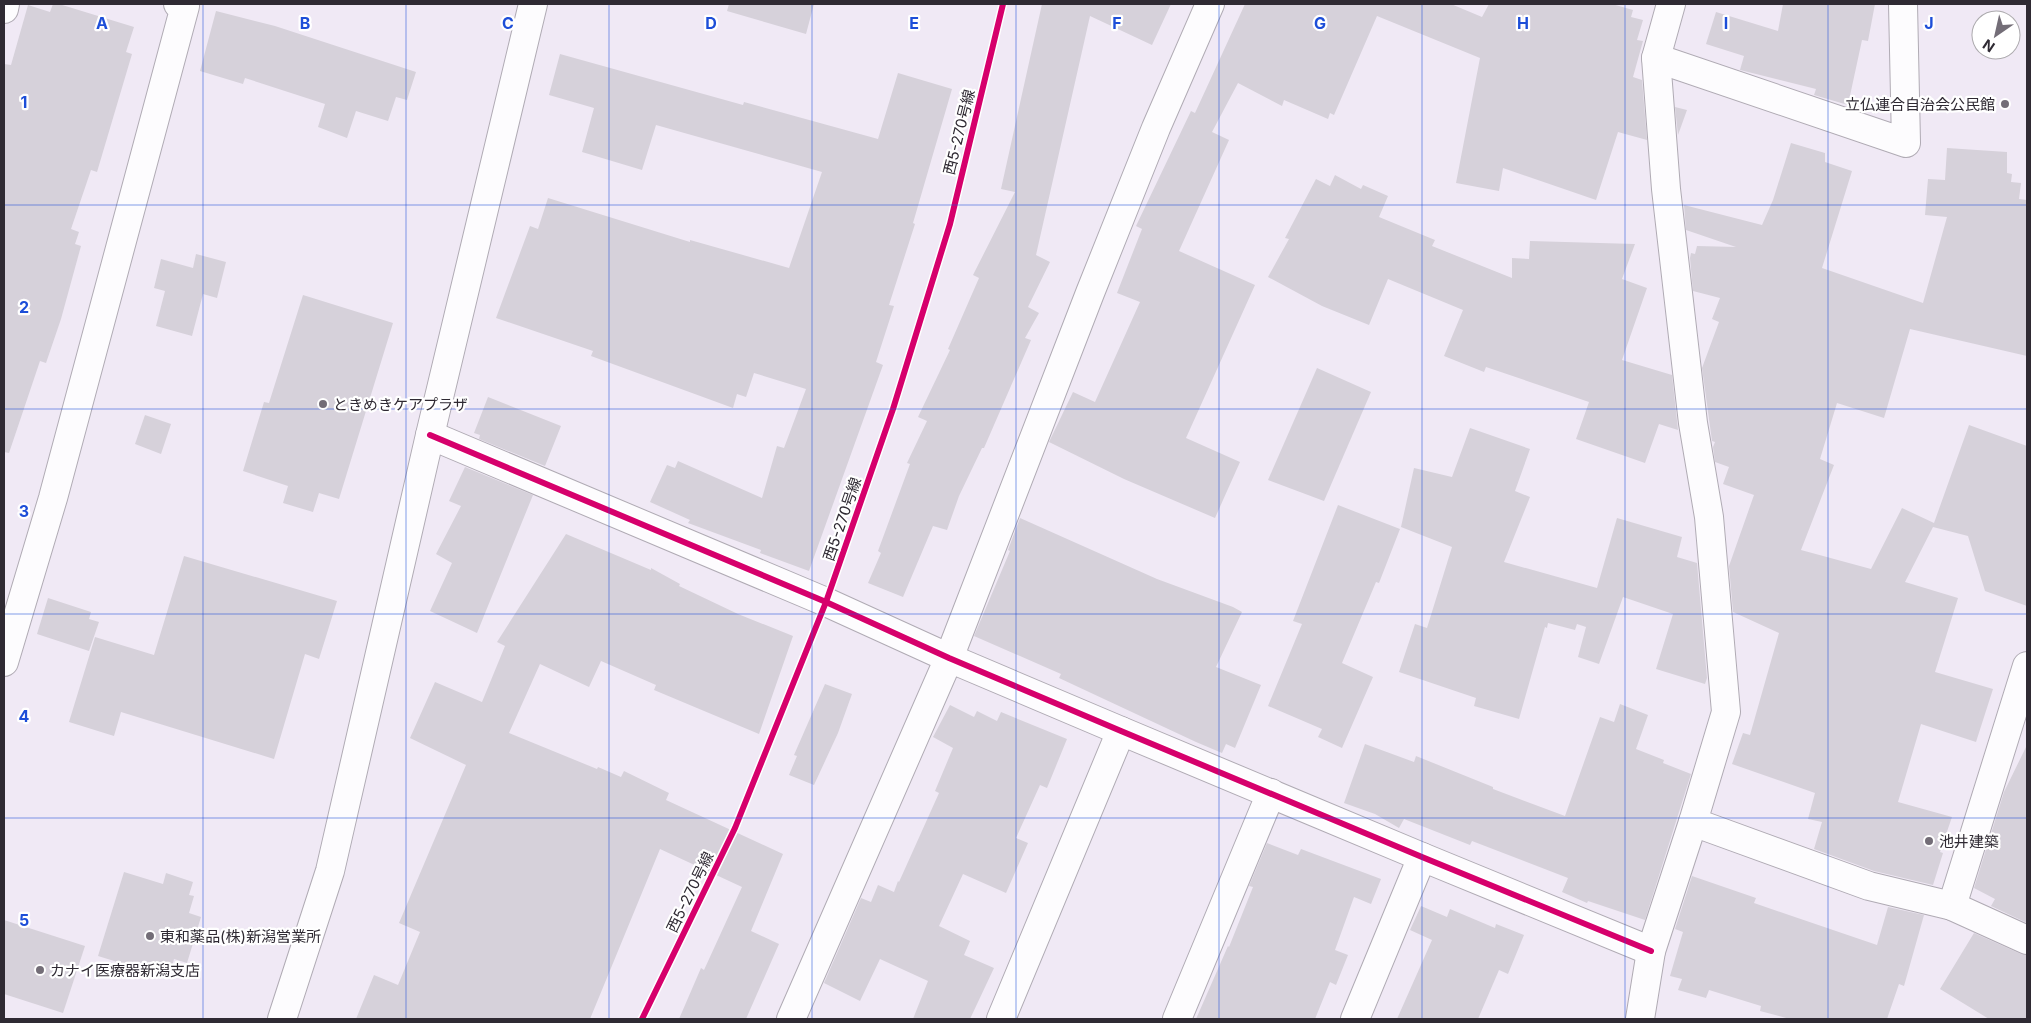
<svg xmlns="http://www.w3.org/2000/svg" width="2031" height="1023" font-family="Inter,'Noto Sans JP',sans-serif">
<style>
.building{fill:#d6d1da}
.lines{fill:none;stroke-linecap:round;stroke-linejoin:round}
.minor-casing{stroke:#b0abb4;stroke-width:30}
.minor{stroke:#fdfcfe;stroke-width:28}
.cycleway-casing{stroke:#fff;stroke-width:9}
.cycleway{stroke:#d6006c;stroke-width:6}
.grid{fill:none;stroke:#1d4ed8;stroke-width:1;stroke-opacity:0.55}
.poi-dot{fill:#736d77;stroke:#fff;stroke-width:2}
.labels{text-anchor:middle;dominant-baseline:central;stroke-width:4.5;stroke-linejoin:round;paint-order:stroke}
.poi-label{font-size:15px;fill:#2f2a33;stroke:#fff;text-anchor:start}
.street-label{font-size:15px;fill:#2f2a33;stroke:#fff}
.grid-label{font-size:16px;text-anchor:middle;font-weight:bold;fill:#1d4ed8;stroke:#fff;stroke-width:4.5;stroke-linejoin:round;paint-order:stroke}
</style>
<rect width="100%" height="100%" fill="#f0e9f5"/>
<g class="building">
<path d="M53 4H59L134 27 126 52 132 54 97 172 91 170 71 229 79 232 75 244 81 246 61 319 46 363 40 361 9 453 4 452V64L11 65 28 5 50 12Z"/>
<path d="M729 4H814L806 34 727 11Z"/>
<path d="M1042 4H1171L1152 45 1090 16 1036 255 1050 262 1028 307 1039 313 1025 338 1031 340 984 448H982L959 496 947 530 933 526 903 597 868 583 881 553 878 551 910 464 907 463 927 421 918 417 950 350 948 349 979 278 973 275 1015 192 1001 189Z"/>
<path d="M1245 4H1451L1482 17 1489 4H1612L1633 10 1631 17 1643 20 1637 40 1643 41 1633 77 1642 80 1647 140 1618 132 1596 200 1503 168 1499 191 1456 183 1480 58 1377 16 1334 115 1330 113 1328 119 1284 100 1282 106 1238 83 1212 132 1229 140 1179 251 1255 285 1186 438 1240 462 1215 518 1124 479 1049 442 1073 392 1095 402 1140 302 1117 293 1142 229 1136 226 1191 111 1195 113Z"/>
<path d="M1783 4H1875L1868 41 1862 40 1848 105 1814 95 1816 89 1740 70 1744 56 1706 44 1716 12 1778 31Z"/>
<path d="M216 11 275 26 416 72 407 100 396 97 388 121 356 111 347 138 318 127 325 104 245 78 243 84 200 71Z"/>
<path d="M560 54 743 105 744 102 878 139 898 73 952 89 913 223 915 224 889 305 894 306 876 362 883 365 809 571 760 553 761 550 688 523 690 520 650 502 667 465 675 468 678 461 762 498 777 446 784 448 806 389 754 373 746 397 737 394 733 408 591 356 593 351 496 318 530 226 538 229 548 198 690 242V240L789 268 822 172 656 125 642 170 582 152 594 108 549 95Z"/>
<path d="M1675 107 1687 110 1678 135Z"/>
<path d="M1791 143 1825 153V162L1852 171 1822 268 1923 303 1947 217 1925 215 1928 179 1945 180 1947 148 2007 152V173L2012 174 2011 182 2021 183 2019 199 2027 200V356L1910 329 1884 418 1837 403 1820 459 1834 465 1801 550 1871 569 1902 508 1934 523 1969 425 2027 446V606L1985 591 1968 536 1933 527 1905 582 1958 598 1935 672 1993 689 1976 742 1921 724 1898 802 1952 817 1940 852 1943 853 1933 885 1874 871 1814 849 1822 822 1808 819 1815 793 1732 764 1743 733 1750 735 1779 633 1733 612 1729 566 1754 495 1723 484 1729 467 1715 462 1713 447 1715 442 1712 441 1702 368 1719 322 1712 319 1720 298 1693 291 1690 258 1691 253 1695 254 1697 246 1736 247 1686 230 1684 205 1762 225 1773 200Z"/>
<path d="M1335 175 1361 189 1363 185 1388 196 1379 217 1435 240 1432 246 1512 278V258L1529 259 1530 241 1635 244 1622 279 1647 288 1622 360 1672 375 1678 430 1659 424 1645 463 1576 439 1589 402 1486 367 1484 372 1444 356 1463 310 1388 279 1369 325 1322 306 1268 277 1289 239 1285 238 1316 179 1330 186Z"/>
<path d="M196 254 226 262 217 298 203 294 192 336 156 326 165 291 154 288 161 259 193 268Z"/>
<path d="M303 295 393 323 339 499 319 493 313 512 283 503 288 486 243 471 264 402 269 403Z"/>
<path d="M1317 368 1371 392 1324 501 1268 480Z"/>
<path d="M488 397 561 426 545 466 479 439 480 435 474 433Z"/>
<path d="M145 415 171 424 161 454 135 444Z"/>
<path d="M1470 428 1530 449 1515 491 1530 497 1504 562 1597 588 1617 518 1682 537 1677 557 1697 563 1707 678 1705 684 1656 669 1673 614 1623 597 1599 664 1578 657 1586 627 1577 624 1575 630 1548 623 1547 628 1545 627 1519 719 1474 706 1476 698 1399 672 1415 624 1427 628 1452 547 1401 527 1414 468 1452 477Z"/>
<path d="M465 467 533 495 477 633 430 611 452 563 436 554 461 506 449 501Z"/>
<path d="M1338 505 1400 529 1379 583 1376 582 1342 663 1373 677 1342 748 1318 737 1322 729 1268 706 1302 624 1293 621Z"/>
<path d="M1020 518 1157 579 1233 607 1242 612 1216 667 1261 685 1235 748 1226 744 1222 753 1196 742 1059 678 1061 674 974 636 1010 551 1008 550Z"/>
<path d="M566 534 651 570V568L680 584 679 586 738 614 793 636 759 734 654 690 656 685 601 661 589 687 540 664 509 733 597 769 598 767 621 777 624 771 669 793 666 800 783 854 751 931 779 944 746 1019H679L701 968 704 970 742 887 660 849 590 1019H356L374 975 398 985 420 932 399 923 466 765 410 738 435 682 482 702 505 646 497 642Z"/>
<path d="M184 556 337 601 319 659 305 654 274 759 121 712 114 736 69 722 95 637 154 655Z"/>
<path d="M48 598 91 612 89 619 99 622 89 651 37 634Z"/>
<path d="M825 684 852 694 838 733 814 785 789 775 797 756 794 755Z"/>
<path d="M1620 704 1648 715 1636 749 1664 760 1663 763 1691 774 1645 920 1588 901 1587 903 1562 892 1568 878 1472 841 1470 845 1404 819 1399 828 1375 814 1344 803 1365 744 1414 762 1416 756 1493 787V789L1565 816 1600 717 1614 722Z"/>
<path d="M950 705 974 717 977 711 997 721 1001 712 1067 739 1047 788 1040 785 1016 838 1028 843 1006 893 963 874 939 926 970 941 964 955 994 968 970 1019H913L928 981 880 959 860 1001 824 983 861 898 871 902 878 885 894 892 898 881 899 882 939 793 935 791 953 748 933 737Z"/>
<path d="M2027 745V923L1991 906 1995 899 1974 888 2004 792Z"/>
<path d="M1267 843 1298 855 1301 849 1381 879 1371 904 1354 897 1335 950 1348 955 1336 985 1330 982 1315 1019H1196L1228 946 1229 947 1253 887 1249 886Z"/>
<path d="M124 872 163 884 166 873 193 882 189 895 194 896 189 913 201 917 187 963 174 959 169 978 98 956Z"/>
<path d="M1692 876 1756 898 1754 903 1877 945 1888 907 1924 915 1904 986 1899 984 1887 1019H1790L1760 1011 1761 1006 1709 990 1706 998 1678 990 1682 979 1670 976 1683 932 1675 929Z"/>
<path d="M1421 906 1447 917 1450 909 1495 928 1496 924 1524 935 1508 974 1499 970 1478 1019H1397L1432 940 1410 930Z"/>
<path d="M4 920 85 946 63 1013 4 994Z"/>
<path d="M1974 933 2021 954 2027 955V1019H1989L1940 989Z"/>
</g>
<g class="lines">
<defs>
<g id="minor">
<path d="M4 9 5 4"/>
<path d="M1656 58 1906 143 1903 4"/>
<path d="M430 435 826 602 949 658 1121 731 1422 857 1651 951"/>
<path d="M4 662 53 498 185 6 178 4"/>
<path d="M1693 822 1869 886 1952 906 2027 666"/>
<path d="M1952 906 2027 940"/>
<path d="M282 1019 330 871 430 435 533 4"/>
<path d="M791 1019 949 658 1090 293 1156 128 1210 4"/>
<path d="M1001 1019 1121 731"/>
<path d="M1177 1019 1271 793"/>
<path d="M1355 1019 1422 857"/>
<path d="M1640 1019 1651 951 1693 822 1726 712 1709 517 1693 423 1666 189 1656 58 1671 4"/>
</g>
</defs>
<use href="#minor" class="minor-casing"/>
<use href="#minor" class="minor"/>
<defs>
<g id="cycleway">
<path d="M430 435 826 602 949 658 1121 731 1422 857 1651 951"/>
<path d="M642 1019 735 828 826 602 893 409 950 224 1003 4"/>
</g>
</defs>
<use href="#cycleway" class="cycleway-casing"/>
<use href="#cycleway" class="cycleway"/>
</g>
<path class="grid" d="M203 4V1019M406 4V1019M609 4V1019M812 4V1019M1016 4V1019M1219 4V1019M1422 4V1019M1625 4V1019M1828 4V1019M4 205H2027M4 409H2027M4 614H2027M4 818H2027"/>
<g class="poi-dot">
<circle cx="2005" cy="104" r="5"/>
<circle cx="323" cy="404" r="5"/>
<circle cx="1929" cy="841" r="5"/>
<circle cx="150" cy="936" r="5"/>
<circle cx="40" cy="970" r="5"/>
</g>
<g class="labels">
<g class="poi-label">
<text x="1995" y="104" text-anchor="end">立仏連合自治会公民館</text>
<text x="333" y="404">ときめきケアプラザ</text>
<text x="1939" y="841">池井建築</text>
<text x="160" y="936">東和薬品(株)新潟営業所</text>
<text x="50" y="970">カナイ医療器新潟支店</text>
</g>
<g class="street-label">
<text transform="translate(959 132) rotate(-76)">西5-270号線</text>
<text transform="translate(842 519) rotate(-71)">西5-270号線</text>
<text transform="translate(690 892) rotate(-64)">西5-270号線</text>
</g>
</g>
<g class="grid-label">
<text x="102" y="29">A</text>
<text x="305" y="29">B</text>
<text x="508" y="29">C</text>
<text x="711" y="29">D</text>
<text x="914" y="29">E</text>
<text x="1117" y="29">F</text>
<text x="1320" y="29">G</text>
<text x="1523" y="29">H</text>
<text x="1726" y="29">I</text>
<text x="1929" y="29">J</text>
<text x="24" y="108">1</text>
<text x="24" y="313">2</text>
<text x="24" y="517">3</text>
<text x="24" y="722">4</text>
<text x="24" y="926">5</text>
</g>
<rect width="2031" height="1023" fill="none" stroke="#2f2a33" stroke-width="10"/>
<g transform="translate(1996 35) rotate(214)"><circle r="24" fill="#ffffff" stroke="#acaaad"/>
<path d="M0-4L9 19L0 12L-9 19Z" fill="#736d77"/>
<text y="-8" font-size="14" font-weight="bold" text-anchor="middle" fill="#2f2a33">N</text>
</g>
</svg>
